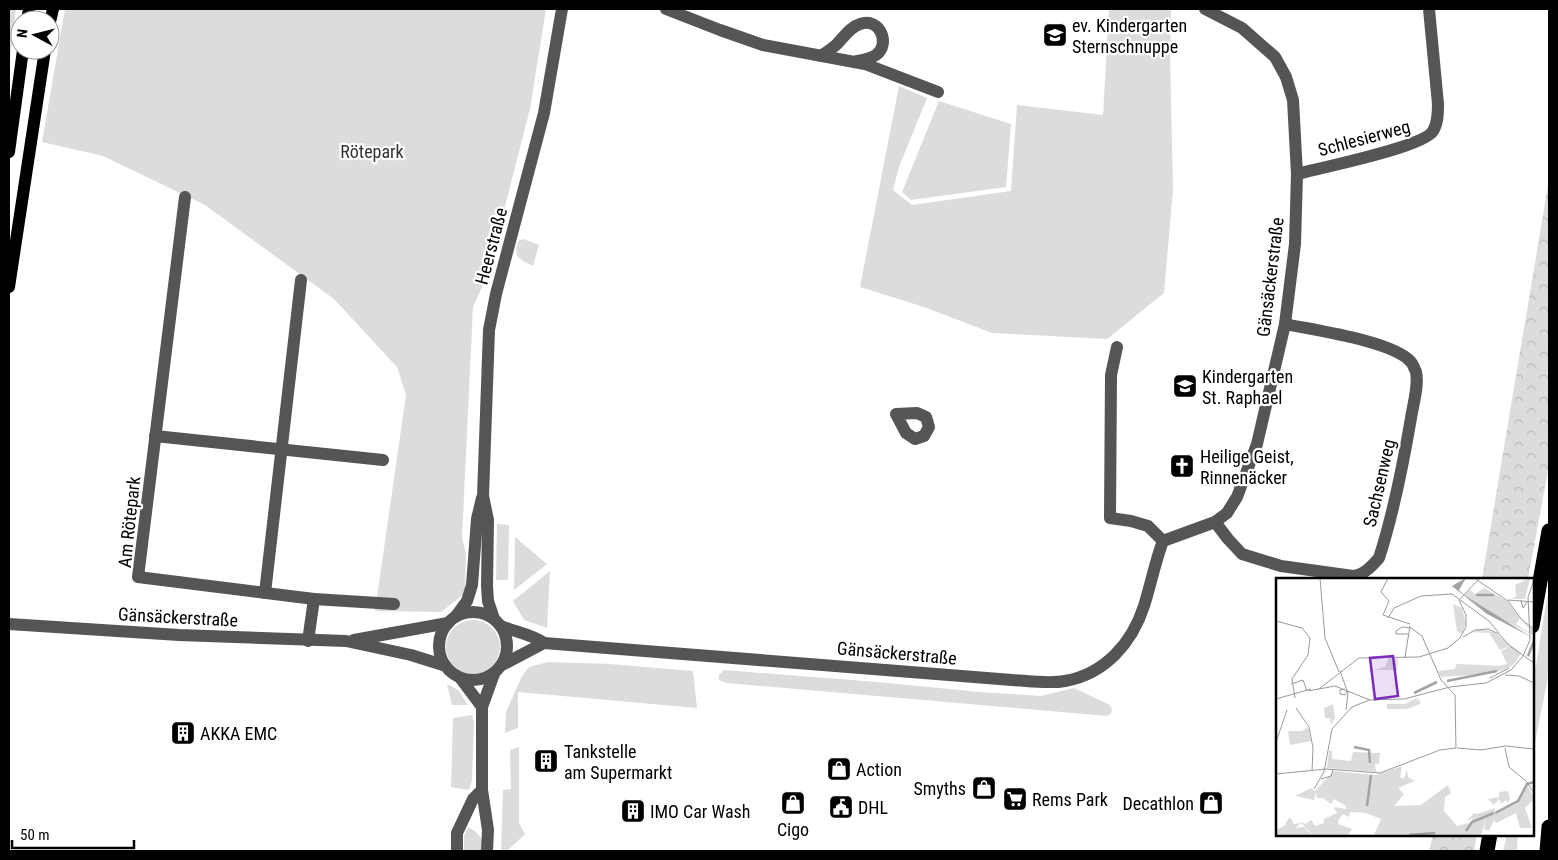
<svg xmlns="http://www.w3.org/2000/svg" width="1558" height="860" font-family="'Roboto Condensed',sans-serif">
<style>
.green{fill:#dcdcdc}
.forest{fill:url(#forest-crowns)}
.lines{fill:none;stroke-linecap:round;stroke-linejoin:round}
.minor{stroke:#555;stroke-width:12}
.major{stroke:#000;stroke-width:12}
.highway{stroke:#000;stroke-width:15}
.labels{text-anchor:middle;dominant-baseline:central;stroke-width:4.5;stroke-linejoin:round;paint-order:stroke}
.poi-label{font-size:18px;fill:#000;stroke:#fff;text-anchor:start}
.street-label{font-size:18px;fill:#000;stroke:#fff}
.park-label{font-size:18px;fill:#333;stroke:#fff}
.inset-river{fill:none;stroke:#a3a3a3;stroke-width:2.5}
.inset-road{fill:none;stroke:#999;stroke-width:1}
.view{fill:#7b2cbf;fill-opacity:0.15;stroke:#7b2cbf;stroke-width:2.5}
.inset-edge{fill:none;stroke:#000;stroke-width:2.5}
</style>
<defs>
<pattern id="forest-crowns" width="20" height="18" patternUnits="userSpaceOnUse" patternTransform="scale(1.25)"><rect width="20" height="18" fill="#dcdcdc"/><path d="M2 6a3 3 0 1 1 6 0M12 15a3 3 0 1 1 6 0" fill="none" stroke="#bbb"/></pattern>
</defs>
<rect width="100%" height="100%" fill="#fff"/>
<g class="green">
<path d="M65 9H546L530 109 487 276 473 307 462 538 466 554 465 588 463 595 441 612 375 611 406 395 397 367 334 299 205 205 103 156 42 142Z"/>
<path d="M1109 9H1171L1170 54 1173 190 1164 293 1107 339 992 333 924 307 860 287 899 86 927 98 899 167 893 190 912 205 1011 191 1017 105 1103 115Z"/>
<path d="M939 101 1011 124 1006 187 911 200 902 192Z"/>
<path d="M523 239 539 245 533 266 523 261 517 256 516 248 518 241Z"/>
<path d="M497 524 509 525 508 580H496Z"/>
<path d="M515 537 547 564 514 590Z"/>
<path d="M550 571 547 628 524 620 513 601Z"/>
<path d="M1549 586V672L1532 758V689Z"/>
<circle cx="473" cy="647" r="27"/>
<path d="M548 662 610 664 693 671 697 708 518 692V728L505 733 506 712 522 676 529 667Z"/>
<path d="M724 670 877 682 980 692 1041 696 1074 688 1110 705 1112 710 1111 714 1107 716 726 683 719 680V675Z"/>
<path d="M447 684 458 690 468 705H452Z"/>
<path d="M472 715 474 723 472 780 469 790 451 787 453 718Z"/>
<path d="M519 747V823L525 834 507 851H501L503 790 511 789 510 750Z"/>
<path d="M468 827C479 833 484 839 484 851H464V836Z"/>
<path d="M1507 834H1518L1517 851H1503Z"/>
</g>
<g class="forest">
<path d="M9 9H16L9 67Z"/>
<path d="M1549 179V465L1528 579H1482Z"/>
<path d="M1433 834H1477L1474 851H1429Z"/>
</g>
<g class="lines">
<g class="minor">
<path d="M666 9 720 30 763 45 865 64 938 92"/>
<path d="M821 56C826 52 832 49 837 44 844 37 850 27 860 24 880 17 891 44 876 55 870 59 863 60 857 61"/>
<path d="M1297 174C1320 168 1424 147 1433 131 1438 123 1438 113 1438 104L1429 9"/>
<path d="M185 197 138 577 314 599 308 641"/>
<path d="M1117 347 1111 375 1110 518 1131 521 1148 526 1163 541"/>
<path d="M917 413 926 417 929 427 924 436 915 439 906 433 896 414Z"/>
<path d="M155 436 383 460"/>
<path d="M1215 522 1228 539 1242 554 1281 566 1353 576C1364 575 1372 566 1379 558 1394 512 1403 465 1411 418 1413 404 1419 386 1416 372 1415 370 1413 364 1411 362 1393 341 1313 330 1285 324"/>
<path d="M265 593 301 280"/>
<path d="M314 599 394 604"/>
<circle cx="473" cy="646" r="34"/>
<path d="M456 616 467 601 472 585 477 519 482 498"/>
<path d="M494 619 488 601 487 586 488 520 483 496 489 330 496 294 544 113 562 9"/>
<path d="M9 624 179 635 346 641 411 655 443 665"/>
<path d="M501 626C515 632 531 634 544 643L1012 680C1030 681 1048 684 1065 681 1105 674 1132 643 1144 606 1151 584 1155 562 1163 541L1215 522 1227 513 1237 497 1257 444 1285 324 1295 244 1297 174 1293 100 1286 77 1275 57 1242 28 1205 9"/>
<path d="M354 640 448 623"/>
<path d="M502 665 544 643"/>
<path d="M461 679 482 707"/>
<path d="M457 851V833L473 799 482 790"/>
<path d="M487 851 488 830 482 790V707L494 674"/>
</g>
<g class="major">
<path d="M27 20 29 9"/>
<path d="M50 22 53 9"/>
<path d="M9 152 23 50"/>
<path d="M9 287 45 50"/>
</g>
<g class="highway">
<path d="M1532 626 1549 531"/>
<path d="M1487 851 1490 834"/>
<path d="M1547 851 1549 827"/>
</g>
</g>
<defs>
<symbol id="school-square" viewBox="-11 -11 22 22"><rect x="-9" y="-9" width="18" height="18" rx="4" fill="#000" stroke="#fff"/><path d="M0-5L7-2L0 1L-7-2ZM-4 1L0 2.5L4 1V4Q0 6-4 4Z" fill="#fff"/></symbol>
<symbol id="church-square" viewBox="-11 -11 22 22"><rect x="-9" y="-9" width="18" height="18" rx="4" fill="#000" stroke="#fff"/><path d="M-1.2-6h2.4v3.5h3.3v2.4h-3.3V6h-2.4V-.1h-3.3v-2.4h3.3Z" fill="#fff"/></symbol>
<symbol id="building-square" viewBox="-11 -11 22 22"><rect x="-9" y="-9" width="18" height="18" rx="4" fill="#000" stroke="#fff"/><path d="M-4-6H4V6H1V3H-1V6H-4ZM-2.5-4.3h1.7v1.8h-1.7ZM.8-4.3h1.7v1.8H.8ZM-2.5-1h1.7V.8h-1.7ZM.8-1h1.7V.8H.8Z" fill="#fff"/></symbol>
<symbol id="shop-square" viewBox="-11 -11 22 22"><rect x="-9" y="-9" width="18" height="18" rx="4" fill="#000" stroke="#fff"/><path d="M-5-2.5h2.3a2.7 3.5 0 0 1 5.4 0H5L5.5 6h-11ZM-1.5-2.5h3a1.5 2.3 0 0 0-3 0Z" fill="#fff"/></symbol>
<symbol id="supermarket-square" viewBox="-11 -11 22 22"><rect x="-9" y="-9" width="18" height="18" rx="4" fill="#000" stroke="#fff"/><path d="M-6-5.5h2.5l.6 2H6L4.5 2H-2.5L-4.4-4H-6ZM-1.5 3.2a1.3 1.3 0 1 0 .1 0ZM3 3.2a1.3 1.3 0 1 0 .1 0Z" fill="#fff"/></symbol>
<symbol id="civic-square" viewBox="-11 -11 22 22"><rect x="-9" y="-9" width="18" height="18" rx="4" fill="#000" stroke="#fff"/><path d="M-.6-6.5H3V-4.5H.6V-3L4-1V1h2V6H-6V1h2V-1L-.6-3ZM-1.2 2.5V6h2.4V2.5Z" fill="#fff"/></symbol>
</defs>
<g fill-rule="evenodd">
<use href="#school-square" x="1041" y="21" width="28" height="28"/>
<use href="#school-square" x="1171" y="372" width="28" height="28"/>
<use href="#church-square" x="1168" y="452" width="28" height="28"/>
<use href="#building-square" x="169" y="719" width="28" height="28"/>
<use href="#building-square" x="532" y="747" width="28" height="28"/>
<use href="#shop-square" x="825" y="755" width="28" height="28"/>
<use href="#shop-square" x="970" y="774" width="28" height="28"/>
<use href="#supermarket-square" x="1001" y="785" width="28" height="28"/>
<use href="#shop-square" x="779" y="789" width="28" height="28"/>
<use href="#shop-square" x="1197" y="789" width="28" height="28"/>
<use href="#civic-square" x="827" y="793" width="28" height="28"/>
<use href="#building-square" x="619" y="797" width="28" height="28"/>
</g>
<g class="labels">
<g class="poi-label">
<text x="1072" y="25">ev. Kindergarten<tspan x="1072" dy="21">Sternschnuppe</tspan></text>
<text x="1202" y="376">Kindergarten<tspan x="1202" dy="21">St. Raphael</tspan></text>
<text x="1200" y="456">Heilige Geist,<tspan x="1200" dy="21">Rinnenäcker</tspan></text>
<text x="200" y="733">AKKA EMC</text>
<text x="564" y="751">Tankstelle<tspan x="564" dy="21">am Supermarkt</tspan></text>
<text x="856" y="769">Action</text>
<text x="966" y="788" text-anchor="end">Smyths</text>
<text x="1032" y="799">Rems Park</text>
<text x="1194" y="803" text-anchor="end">Decathlon</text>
<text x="858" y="807">DHL</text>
<text x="650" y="811">IMO Car Wash</text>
<text x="793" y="829" text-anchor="middle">Cigo</text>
</g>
<g class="street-label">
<text transform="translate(1364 138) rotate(-15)">Schlesierweg</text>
<text transform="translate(491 246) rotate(-75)">Heerstraße</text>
<text transform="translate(1270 277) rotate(-83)">Gänsäckerstraße</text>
<text transform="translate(1379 483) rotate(-77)">Sachsenweg</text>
<text transform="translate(129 522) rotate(-84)">Am Rötepark</text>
<text transform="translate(178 617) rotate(3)">Gänsäckerstraße</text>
<text transform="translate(897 653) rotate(5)">Gänsäckerstraße</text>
</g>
<g class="park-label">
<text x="372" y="151">Rötepark</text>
</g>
</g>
<g transform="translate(1276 578)">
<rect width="258" height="258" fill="#fff"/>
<path d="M208 10 231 23 244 40 240 46 252 54 254 51 244 41 257 51V57L215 36 188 17 194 12 199 16ZM205 51 218 54 245 75 239 85 232 90H218L231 86 225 73 229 71 233 68 224 72 213 55 195 54ZM113 79 122 81 121 92H98L109 89ZM251 207 257 217V222L249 230 256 250H244L240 235 220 245 218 242 213 253 208 251 210 240 242 225Z" fill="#dcdcdc"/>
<path d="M14 239 18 246 25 245 19 250 28 249 36 257H0V252L8 248Z" fill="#dcdcdc"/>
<path d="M177 26 186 30 190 45 186 56 181 53ZM32 149 35 163 14 167 12 153H26Z" fill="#dcdcdc"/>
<path d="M254 0 249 21H236L240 18 239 7ZM180 86 230 88V91L213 96 165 99 162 93 179 91ZM143 119 140 123 144 122V126L131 131H111V126H129ZM57 126 59 140 55 147 54 140H49L48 130ZM53 173H56V181L75 183 77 174 104 175 103 186H99L100 194 51 190ZM126 188 124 200H128L131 192 132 199 139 203 122 210 128 216 118 228 145 227 172 207 175 215 169 219 168 233 181 248 196 244V241L191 243 198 235 201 236 219 230 218 237 210 240 205 257H98L105 241 90 235 74 234 73 239 67 236 63 241 62 246 76 251 72 257H37L27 247 25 244 30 246 35 242 39 248 48 245V241L61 235 58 229 70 231V228L58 221 55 226 47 220H41L40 214 38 222 19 218 35 210 39 213 58 193 100 197ZM232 213 234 220 232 225 230 222 225 226 223 221 218 227 212 221 223 219V214Z" fill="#dcdcdc"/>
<path d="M190 0 183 12 188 17 257 60 211 36 176 8Z" fill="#a3a3a3"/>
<path class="inset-river" d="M200 17H218M252 78 258 63M171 103 221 93M138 115 161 104M78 169 93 172 94 185M91 228 95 197M219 235 242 223 251 206 258 204M190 253 196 244 218 235M133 257 159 255"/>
<path class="inset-road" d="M44 0 49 60 63 94M112 0 105 14 113 23 107 37 134 46M198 0 232 23M232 22 258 24M245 22 247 30 251 24M232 23 246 42 258 51M112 40 118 30 145 18 176 16 213 43 223 55M0 43 26 50 34 60 32 77 16 101 19 120M132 56H120V53L126 49 135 50 146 58 165 102 179 117 180 170M187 59 199 52 212 51 223 56 233 67M234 68 258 85M129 79 134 48M64 93 72 115 70 132M229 97 243 98 258 105M214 100 233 90M15 106 27 102 31 113M43 111 83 80 143 79 172 70 184 60 190 49V37L183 22 204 0M69 111 64 112V116L69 117 71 113M32 113 59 108 94 122M0 121 35 111M20 130 33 149 37 170 36 193M0 164 11 132M181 170 205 172 229 168 258 171M229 170 233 189 250 203 258 215M0 196 50 191 104 195 164 172 180 170M45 201 55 198 57 192M38 211 48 194 56 151 76 129 93 122 128 121 174 109 210 105 235 92 247 78 254 62 252 19 258 2"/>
<path class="view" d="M117 78 122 118 99 121 94 80Z"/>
<rect width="258" height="258" class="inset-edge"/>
</g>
<rect width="1558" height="860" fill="none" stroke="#000000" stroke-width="20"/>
<g transform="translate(35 35) rotate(277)"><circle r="24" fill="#ffffff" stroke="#999999"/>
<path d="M0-4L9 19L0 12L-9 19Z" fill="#000000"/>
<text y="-8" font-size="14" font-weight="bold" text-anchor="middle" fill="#000000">N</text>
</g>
<path d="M12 840v8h122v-8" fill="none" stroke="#000000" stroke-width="2.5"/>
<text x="20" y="840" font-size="15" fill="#000000" stroke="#ffffff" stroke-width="4" paint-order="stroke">50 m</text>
</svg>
